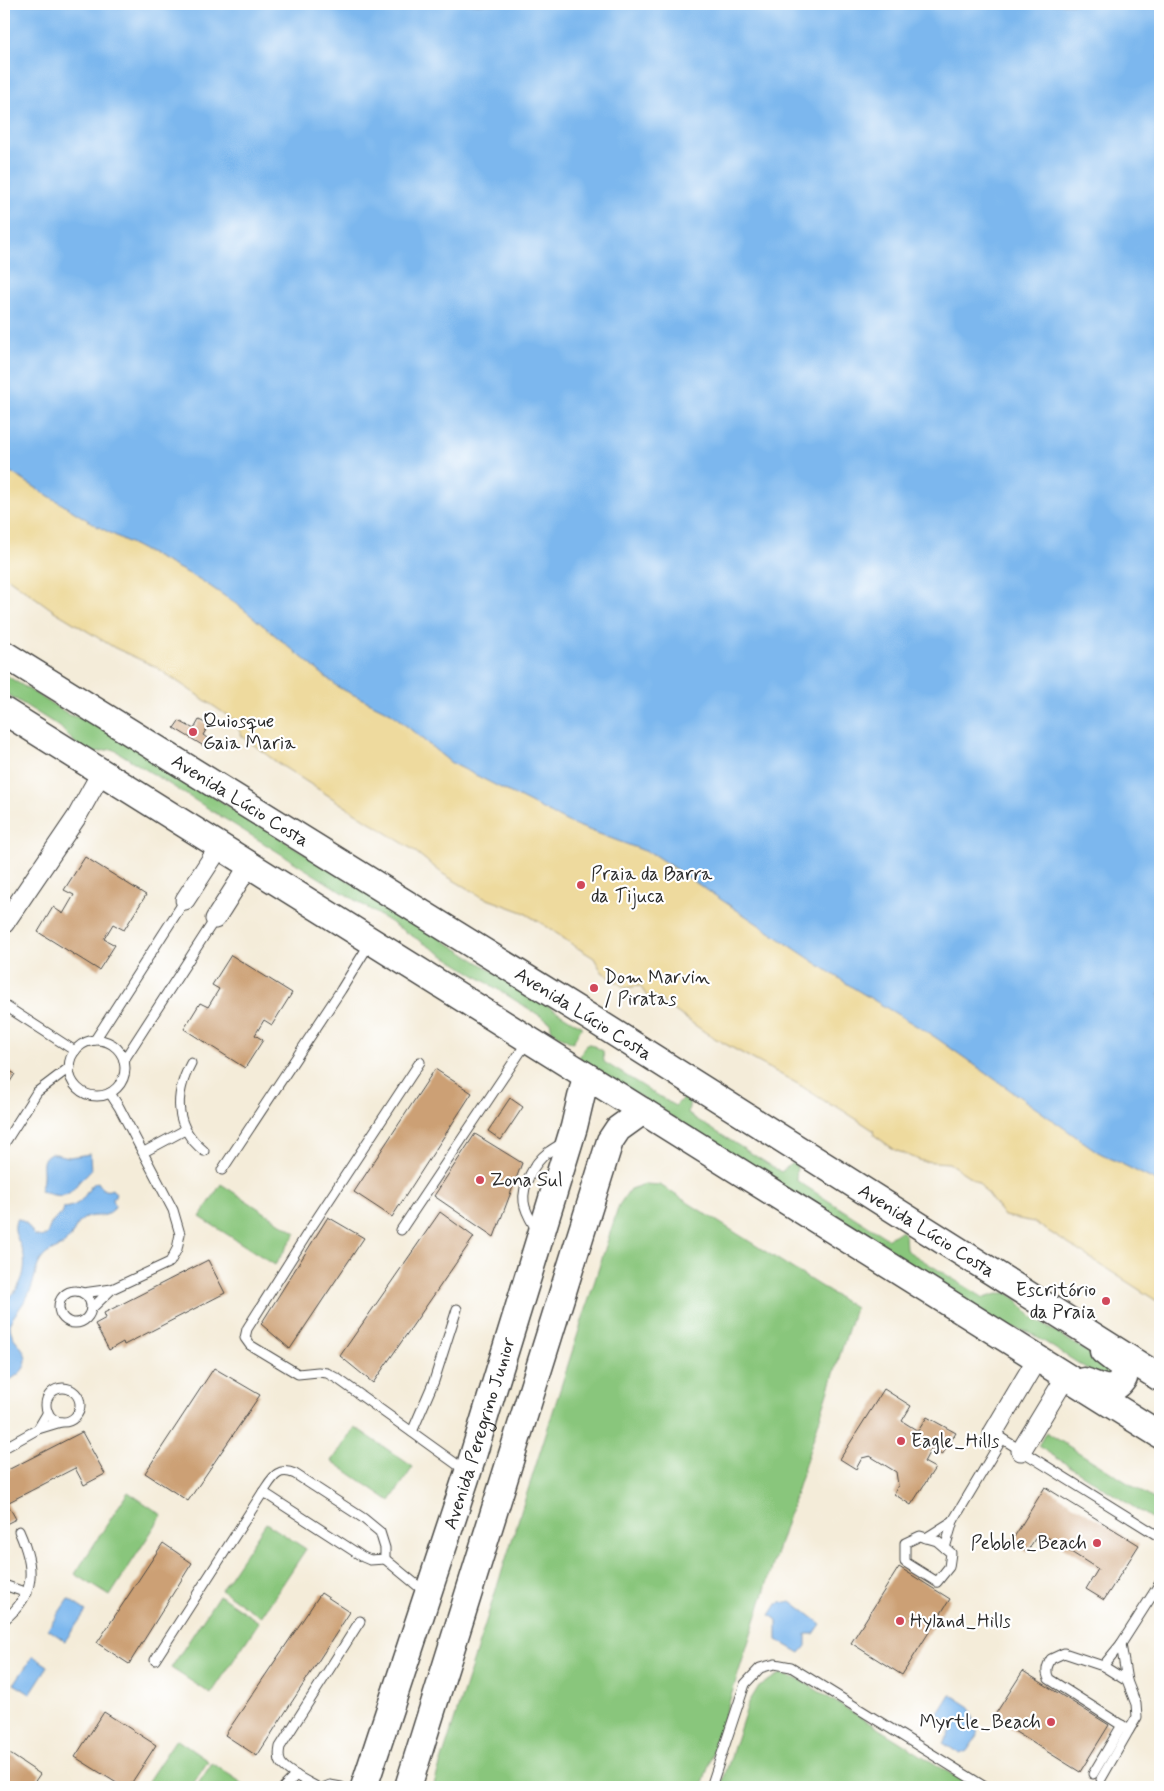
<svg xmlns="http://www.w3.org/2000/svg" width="1164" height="1791" font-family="Mynerve,sans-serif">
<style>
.green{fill:#89c67c;stroke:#5a7854}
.sand{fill:#eeda9e;stroke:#8c8264}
.water{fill:#7cb7ee;stroke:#54718c}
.building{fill:#cca074}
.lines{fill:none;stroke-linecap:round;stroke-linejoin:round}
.lane-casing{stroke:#494845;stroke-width:11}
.street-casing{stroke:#494845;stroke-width:21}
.secondary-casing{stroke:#494845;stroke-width:29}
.lane{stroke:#fff;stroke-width:9}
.street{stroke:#fff;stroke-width:19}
.secondary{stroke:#fff;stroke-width:26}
.poi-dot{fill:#d1495b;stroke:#fff;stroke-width:2}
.labels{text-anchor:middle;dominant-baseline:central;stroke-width:4.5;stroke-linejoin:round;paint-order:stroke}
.poi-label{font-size:19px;fill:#2b2b2b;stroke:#fff;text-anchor:start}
.street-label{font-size:19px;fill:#2b2b2b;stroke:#fff}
</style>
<rect width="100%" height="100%" fill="#fff"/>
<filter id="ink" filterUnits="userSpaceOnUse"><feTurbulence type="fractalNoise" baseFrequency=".02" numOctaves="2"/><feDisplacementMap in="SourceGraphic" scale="10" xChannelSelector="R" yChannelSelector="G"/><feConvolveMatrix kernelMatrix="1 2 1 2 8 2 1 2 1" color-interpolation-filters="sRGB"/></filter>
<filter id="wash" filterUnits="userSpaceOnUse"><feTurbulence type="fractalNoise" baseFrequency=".0096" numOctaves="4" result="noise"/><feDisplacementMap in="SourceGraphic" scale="20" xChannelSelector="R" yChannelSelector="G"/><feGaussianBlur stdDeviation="1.12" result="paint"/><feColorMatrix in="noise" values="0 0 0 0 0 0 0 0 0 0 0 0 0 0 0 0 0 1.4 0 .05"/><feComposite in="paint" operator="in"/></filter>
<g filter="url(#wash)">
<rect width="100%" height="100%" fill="#f4ecd9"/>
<g class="green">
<path d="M4 674 70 715 93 721 582 1027 573 1042H570L552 1031 550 1022 113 749 90 753 75 743 60 727 4 692Z"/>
<path d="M586 1044H590L603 1051 604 1062 675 1106 685 1096 690 1099 688 1114 781 1172 792 1163 797 1166 796 1180 888 1239 900 1231 905 1234 906 1250 984 1298 1001 1293H1008L1016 1299 1033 1318 1114 1368 1106 1381 1029 1332 1003 1326 579 1058Z"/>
<path d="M221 1184 296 1233 275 1265 200 1217Z"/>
<path d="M645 1184 660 1185 855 1308 702 1787H433L619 1205 630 1189Z"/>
<path d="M355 1427 413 1467 390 1501 332 1461Z"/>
<path d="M1046 1432 1160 1503V1524L1038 1446Z"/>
<path d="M128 1492 162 1515 110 1596 75 1574Z"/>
<path d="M266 1523 306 1549 261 1617 221 1590Z"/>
<path d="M219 1595 259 1622 211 1694 171 1668Z"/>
<path d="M780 1674 799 1679 972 1787H721L748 1704 759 1686Z"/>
<path d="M176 1739 208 1761 191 1787H144Z"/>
<path d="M212 1763 245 1785 243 1787H196Z"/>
</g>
<path class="sand" d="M4 468 97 526 201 580 242 608 338 687 391 713 450 762 570 823 653 854 852 987 935 1037 1098 1152 1160 1183V1303L1034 1222 1004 1216 979 1183 949 1163 922 1161 895 1150 874 1135 873 1130 836 1106 831 1105 798 1084 709 1035 665 1004 659 998 654 1001 649 999 640 986 625 988 602 972 594 958 573 945 549 928 523 912 482 897 443 874 412 849 279 764 242 736 234 720 156 667 115 648 54 611 4 575Z"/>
<g class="water">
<path d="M4 4H1160V1183L1098 1152 935 1037 852 987 653 854 570 823 450 762 391 713 338 687 242 608 201 580 97 526 4 468Z"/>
<path d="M51 1153 69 1157 90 1154 91 1171C68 1187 76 1204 40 1191 41 1187 43 1183 43 1178 44 1167 39 1159 51 1153Z"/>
<path d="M98 1182C102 1188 104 1193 112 1189L116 1194 113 1199 115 1206C106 1224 91 1209 79 1223 74 1229 72 1237 66 1242 59 1250 47 1250 41 1260 35 1269 35 1279 31 1289 26 1301 17 1311 10 1322 10 1325 10 1330 12 1334 14 1340 20 1344 23 1350 33 1367 16 1377 4 1383V1302C20 1291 28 1271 23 1252 19 1240 11 1232 17 1218L26 1223 34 1235C51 1241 46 1229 53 1221 56 1218 60 1215 63 1213V1208C88 1206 85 1185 98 1182Z"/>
<path d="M68 1599 86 1611 65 1641 48 1629Z"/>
<path d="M791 1601 821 1624 814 1634H806V1646L800 1653 777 1640V1620L770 1615 777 1604Z"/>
<path d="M33 1656 48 1666 30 1694 14 1684Z"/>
<path d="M950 1694 970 1707 978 1735 967 1751 960 1754 943 1743 952 1730 949 1723 937 1715Z"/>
</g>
<g id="blocks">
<g class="building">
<path d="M199 720 209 725 203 735 211 741 207 748 174 728 179 721 194 729Z"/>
<path d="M85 857 146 895 124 930 113 924 104 939 115 945 99 970 38 932 53 907 63 914 74 895 64 890Z"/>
<path d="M231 955 292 993 272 1025 264 1020 255 1035 263 1040 245 1068 184 1029 200 1003 208 1007 219 989 212 985Z"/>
<path d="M4 1067 15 1074 4 1091Z"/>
<path d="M435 1069 472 1093 392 1217 354 1192Z"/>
<path d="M510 1098 523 1107 501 1140 488 1131Z"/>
<path d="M475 1134 522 1163 494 1237 434 1196Z"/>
<path d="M440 1212 474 1237 373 1383 340 1356Z"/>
<path d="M328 1217 364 1238 290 1349 261 1324Z"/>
<path d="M208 1260 225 1293 124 1345 123 1342 109 1350 95 1324 106 1318 104 1313Z"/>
<path d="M214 1368 260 1395 188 1501 145 1473Z"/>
<path d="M884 1389 911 1406 902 1421 918 1431 927 1417 956 1433 942 1455 931 1449 924 1462 935 1468 911 1505 894 1494 898 1485 896 1472 870 1456 862 1458 856 1469 840 1459Z"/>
<path d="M82 1432 105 1474 84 1485 75 1468 7 1503 16 1519 4 1525V1472Z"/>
<path d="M1045 1487 1139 1545 1104 1600 1086 1589 1098 1569 1039 1532 1027 1552 1011 1542Z"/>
<path d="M163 1543 192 1563 129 1664 97 1643Z"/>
<path d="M899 1567 950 1599 902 1675 851 1643Z"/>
<path d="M321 1593 350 1612 257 1756 225 1735Z"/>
<path d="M1023 1671 1109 1725 1080 1772 993 1718Z"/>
<path d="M104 1712 156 1745 129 1787H123L75 1757Z"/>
<path d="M4 1750 40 1774 31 1787H4Z"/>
</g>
</g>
</g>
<g filter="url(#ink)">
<use href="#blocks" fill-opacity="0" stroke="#494845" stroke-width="1"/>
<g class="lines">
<defs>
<g id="lane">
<path d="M4 1005 75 1051"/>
<path d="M95 1040 185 900"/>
<circle cx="97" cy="1068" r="28"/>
<path d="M124 1060 215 919"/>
<path d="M420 1062 312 1226 247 1329 245 1338 250 1345 298 1374 318 1372 327 1373 338 1379 466 1471"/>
<path d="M191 1063C174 1095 174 1127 204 1151"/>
<path d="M110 1093 119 1107 173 1210 180 1234 177 1249 170 1262 112 1289"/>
<path d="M4 1144 37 1092 70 1067"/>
<path d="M144 1152 185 1130"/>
<path d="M222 1170 341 990 370 943"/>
<path d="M401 1230 527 1042"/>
<path d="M537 1231C532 1222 525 1212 524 1202 522 1185 534 1163 547 1153 552 1149 558 1146 564 1142"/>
<circle cx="75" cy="1307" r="16"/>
<path d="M83 1293 112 1289 91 1309"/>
<circle cx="63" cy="1405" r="17"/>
<path d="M48 1412 38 1429 61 1422"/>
<path d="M412 1432 434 1381 457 1309"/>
<path d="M993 1433 1160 1537"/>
<path d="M4 1448 38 1429"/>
<path d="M263 1492 363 1557 370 1560 385 1559"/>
<path d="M953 1521 1002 1439"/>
<path d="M920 1536 937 1541 951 1553 949 1567 937 1582 905 1562V1543Z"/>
<path d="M926 1538 953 1521 945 1548"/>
<path d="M385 1559 425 1592"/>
<path d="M4 1585 27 1593"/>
<path d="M4 1620C37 1594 35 1567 19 1531"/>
<path d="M1121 1644 1160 1583"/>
<path d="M1064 1653 1103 1666 1127 1681 1136 1704 1137 1717 1129 1730 1049 1679C1045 1671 1047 1666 1051 1659Z"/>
<path d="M155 1660 263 1492C272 1479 277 1466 295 1474L363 1518 380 1532 385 1548V1559"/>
<path d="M1103 1666 1121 1644 1127 1681"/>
<path d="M1093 1774 1122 1725"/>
<path d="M1101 1779 1129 1730"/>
<path d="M284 1787 296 1775"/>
<path d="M317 1787C308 1782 287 1772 281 1763 278 1758 279 1752 280 1747L360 1621"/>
<path d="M325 1787 330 1785 341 1787"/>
<path d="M711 1787 745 1684 760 1668 767 1666 775 1664 791 1667 985 1787"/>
</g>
<g id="street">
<path d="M185 900 220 846"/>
<path d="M215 919 250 864"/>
<path d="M4 924 76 818 101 773"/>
<path d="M993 1433 1038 1357"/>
<path d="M1021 1451 1067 1375"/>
</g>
<g id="secondary">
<path id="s1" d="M4 654 594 1020 1160 1378"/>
<path d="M4 711 1160 1435"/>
<path d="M1084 1381C1100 1386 1113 1396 1124 1378L1121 1365 1103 1351"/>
<path id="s2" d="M364 1787 468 1472 574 1127 586 1076"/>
<path d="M408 1787 610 1141 618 1129 643 1111"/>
</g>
</defs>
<use href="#lane" class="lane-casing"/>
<use href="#street" class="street-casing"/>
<use href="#secondary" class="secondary-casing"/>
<use href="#lane" class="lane"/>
<use href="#street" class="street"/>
<use href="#secondary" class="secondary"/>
</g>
</g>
<g class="poi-dot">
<circle cx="193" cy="732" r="5"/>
<circle cx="581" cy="885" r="5"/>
<circle cx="594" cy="988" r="5"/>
<circle cx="480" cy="1180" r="5"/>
<circle cx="1106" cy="1301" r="5"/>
<circle cx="901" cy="1441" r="5"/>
<circle cx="1097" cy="1543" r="5"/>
<circle cx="900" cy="1621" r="5"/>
<circle cx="1051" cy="1722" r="5"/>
</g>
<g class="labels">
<g class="poi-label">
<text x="203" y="721">Quiosque<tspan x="203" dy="22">Gaia Maria</tspan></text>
<text x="591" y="874">Praia da Barra<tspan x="591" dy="22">da Tijuca</tspan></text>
<text x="604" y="977">Dom Marvin<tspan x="604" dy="22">/ Piratas</tspan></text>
<text x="490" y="1180">Zona Sul</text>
<text x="1096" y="1290" text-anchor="end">Escritório<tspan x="1096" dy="22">da Praia</tspan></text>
<text x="911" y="1441">Eagle_Hills</text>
<text x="1087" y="1543" text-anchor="end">Pebble_Beach</text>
<text x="910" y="1621">Hyland_Hills</text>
<text x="1041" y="1722" text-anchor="end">Myrtle_Beach</text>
</g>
<g class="street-label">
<text stroke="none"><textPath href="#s1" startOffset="278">Avenida Lúcio Costa</textPath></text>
<text stroke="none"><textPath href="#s1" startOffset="682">Avenida Lúcio Costa</textPath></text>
<text stroke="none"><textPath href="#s1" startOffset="1088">Avenida Lúcio Costa</textPath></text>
<text stroke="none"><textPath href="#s2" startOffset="372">Avenida Peregrino Junior</textPath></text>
</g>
</g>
<rect width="1164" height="1791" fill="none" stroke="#fff" stroke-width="20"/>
</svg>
